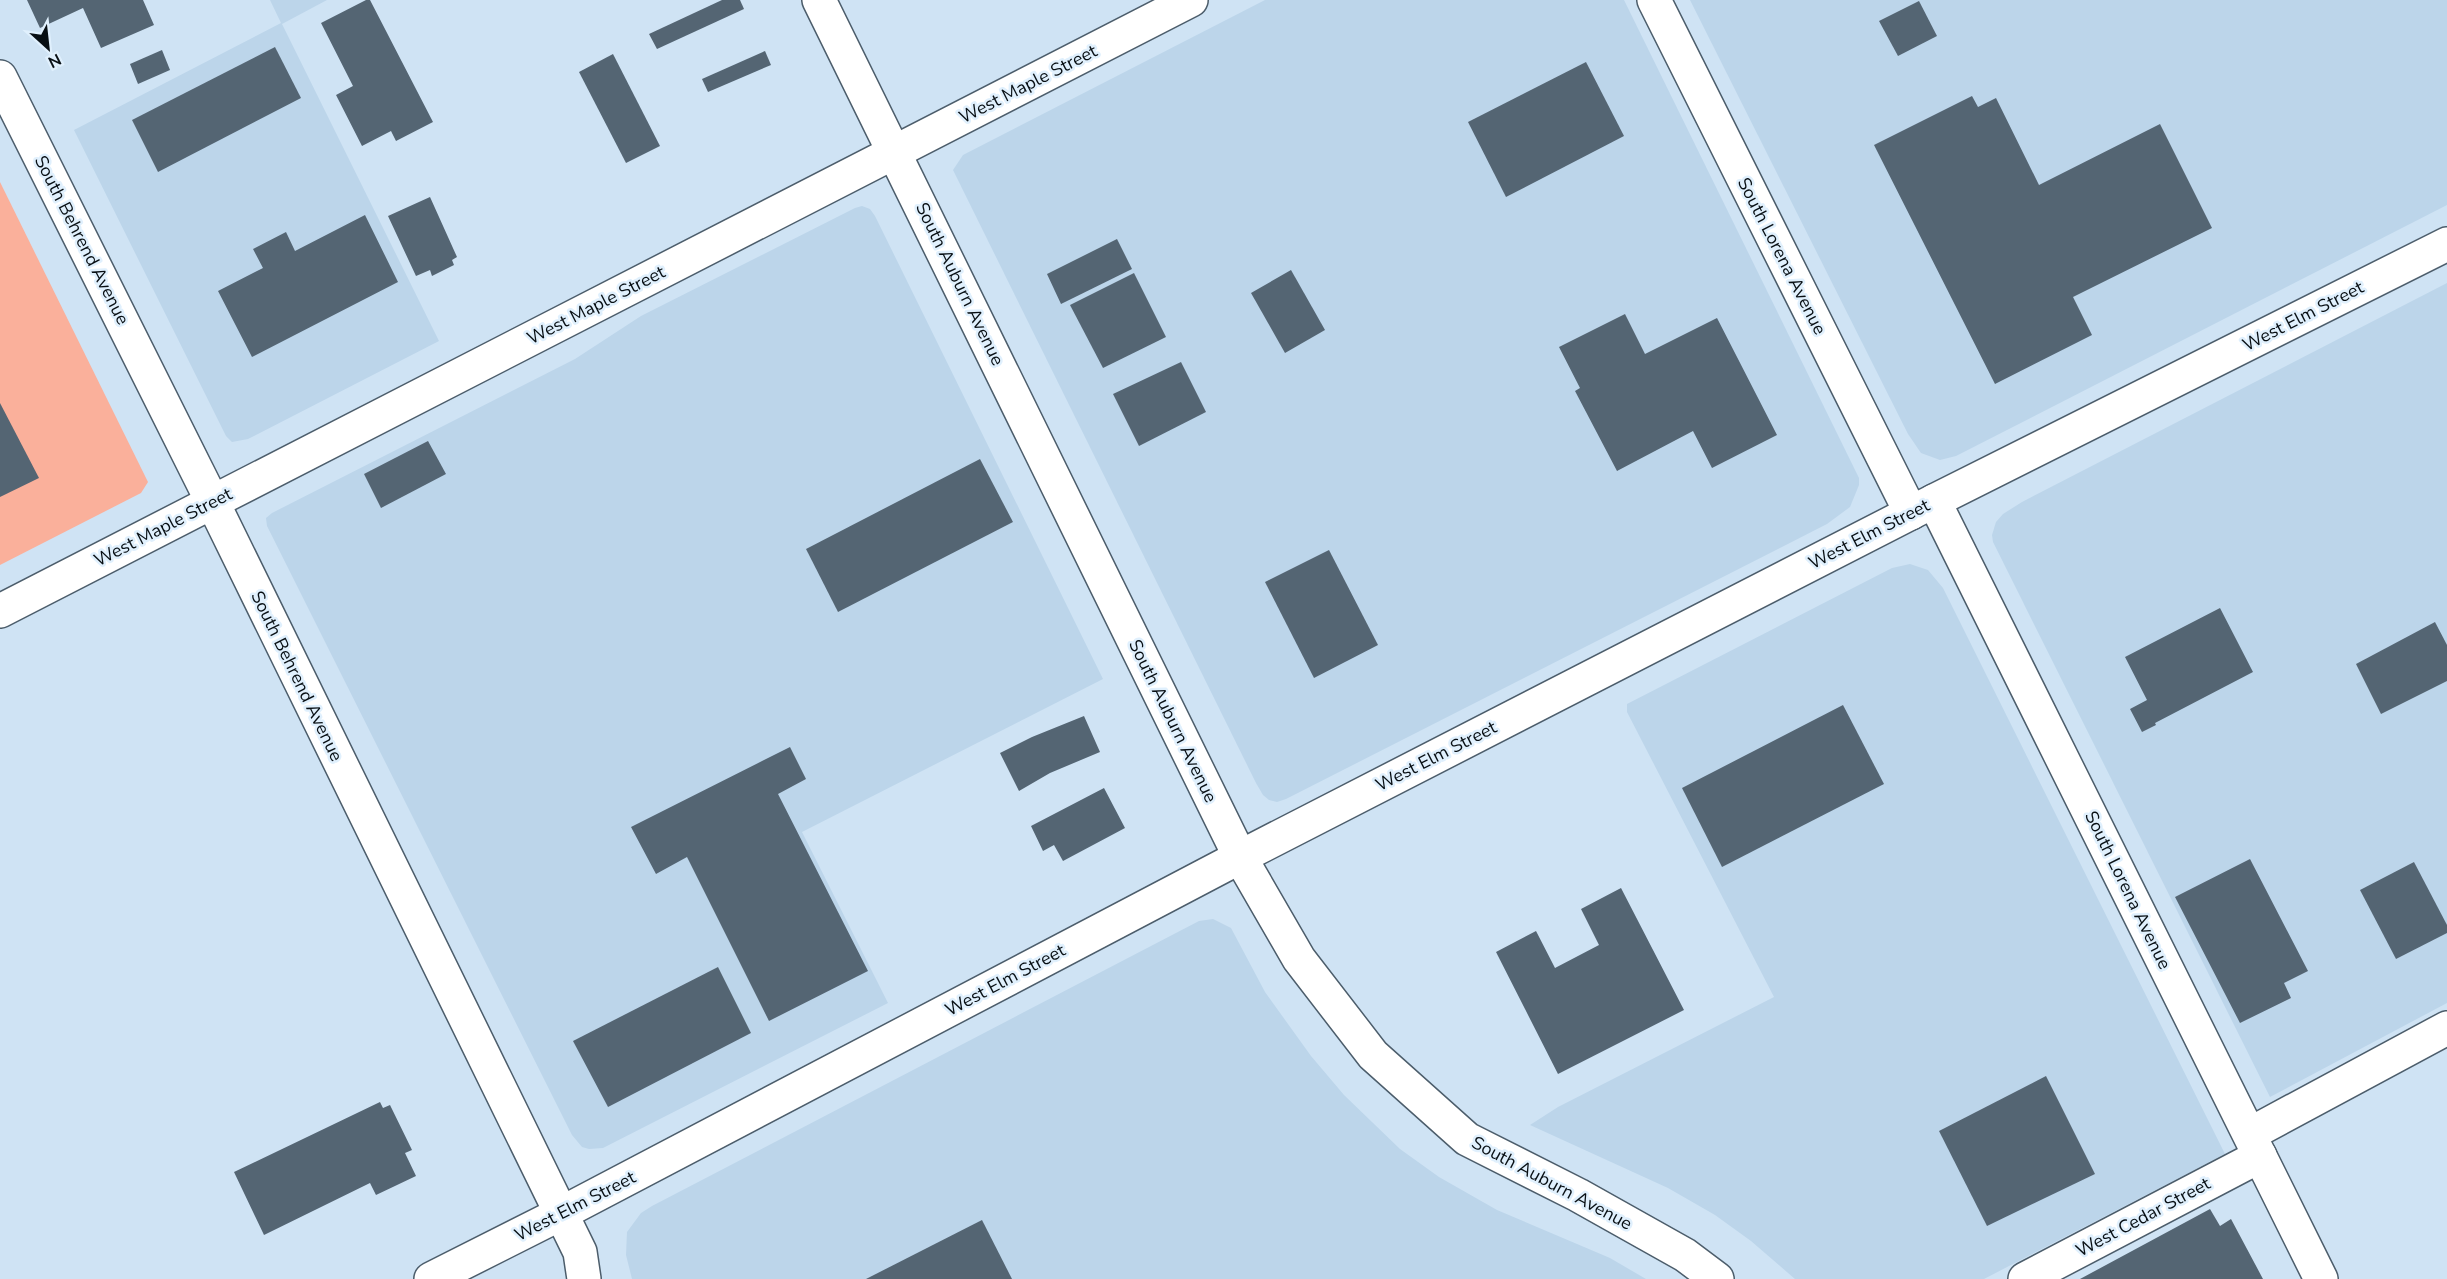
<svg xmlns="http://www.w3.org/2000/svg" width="2447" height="1279" font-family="'Nunito Sans',sans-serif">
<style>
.built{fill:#bcd5ea}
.green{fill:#fab09b}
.building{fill:#546573}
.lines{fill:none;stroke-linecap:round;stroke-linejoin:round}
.street-casing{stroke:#4c5d6b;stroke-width:36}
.secondary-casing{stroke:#4c5d6b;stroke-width:36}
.street{stroke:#fff;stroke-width:33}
.secondary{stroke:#fff;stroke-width:33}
.labels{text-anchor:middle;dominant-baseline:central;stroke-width:5;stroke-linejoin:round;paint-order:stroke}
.street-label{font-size:18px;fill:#080f14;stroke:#e0f0fd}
</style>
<rect width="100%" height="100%" fill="#cfe3f4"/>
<g class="built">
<path d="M270 0H327L282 24 439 341 248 439 232 442 226 436 74 130 281 23Z"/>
<path d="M1265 0H1624L1859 478V485L1850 507 1827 524 1286 799 1277 802 1269 800 1263 795 1256 783 953 170 963 155Z"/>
<path d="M1690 0H2447V205L1956 456 1940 460 1921 453 1908 434Z"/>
<path d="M862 206 870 209 875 216 1103 679 802 832 888 1003 603 1148 589 1149 582 1147 572 1135 267 526 266 518 272 513 575 359 641 316 855 208Z"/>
<path d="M2447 283V1003L2270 1097 1993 542 1992 535 1996 522 2003 514 2022 502Z"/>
<path d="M1910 564 1928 570 1943 588 2225 1154 1984 1279H1795L1751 1241 1715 1215 1668 1188 1530 1125 1558 1107 1774 997 1627 712V704L1892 568Z"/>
<path d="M1213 919 1231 928 1265 992 1311 1056 1344 1095 1400 1149 1439 1177 1497 1210 1610 1258 1646 1279H632L626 1255 627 1232 641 1213 652 1206 1199 921Z"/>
</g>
<path class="green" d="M0 182 148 482 141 493 0 565Z"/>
<g class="building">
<path d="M27 0H143L154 25 101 48 83 8 40 28Z"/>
<path d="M366 0H370L433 122 396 141 391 131 362 146 336 95 353 86 321 23Z"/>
<path d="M722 0H740L744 9 657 49 649 34Z"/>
<path d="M1919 1 1937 36 1898 56 1879 21Z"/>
<path d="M275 47 301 98 158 172 132 120Z"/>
<path d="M162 50 170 70 138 84 130 64Z"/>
<path d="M765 51 771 65 708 92 702 79Z"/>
<path d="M613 54 660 146 626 163 579 72Z"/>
<path d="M1586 62 1624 136 1506 197 1468 122Z"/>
<path d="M1972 96 1978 107 1996 98 2039 185 2160 124 2212 228 2073 297 2092 335 1995 384 1874 145Z"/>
<path d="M430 197 457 257 452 260 454 265 432 276 430 270 416 276 388 216Z"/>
<path d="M365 215 398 282 252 357 218 291 263 268 253 249 286 232 295 251Z"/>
<path d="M1117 239 1132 269 1061 304 1047 274Z"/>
<path d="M1291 270 1325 330 1285 353 1251 293Z"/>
<path d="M1134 273 1166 337 1103 368 1070 305Z"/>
<path d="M1625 314 1645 354 1717 318 1777 435 1712 468 1693 431 1617 471 1575 391 1580 388 1559 347Z"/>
<path d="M1181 362 1206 412 1139 446 1113 394Z"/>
<path d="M0 403 39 478 0 497Z"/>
<path d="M428 441 446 474 381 508 364 474Z"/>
<path d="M980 459 1013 522 838 612 806 549Z"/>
<path d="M1329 550 1378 645 1314 678 1265 582Z"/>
<path d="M2220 608 2253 672 2155 723 2156 725 2142 732 2130 709 2147 700 2125 657Z"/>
<path d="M2435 622 2447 645V681L2381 714 2356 664Z"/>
<path d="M1843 705 1884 784 1722 867 1682 788Z"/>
<path d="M1084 716 1100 752 1050 773 1019 791 1000 753 1032 737Z"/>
<path d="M790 747 806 779 778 794 868 971 769 1021 687 857 656 874 631 827Z"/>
<path d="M1104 788 1125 828 1063 861 1054 845 1043 851 1031 826Z"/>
<path d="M2250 859 2308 971 2284 983 2291 998 2240 1023 2175 897Z"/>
<path d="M2414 862 2447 925V933L2396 959 2360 890Z"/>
<path d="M1621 888 1684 1010 1558 1074 1496 952 1536 931 1555 968 1599 945 1581 909Z"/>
<path d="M718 967 751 1033 608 1107 573 1041Z"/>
<path d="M2046 1076 2095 1174 1987 1226 1939 1131Z"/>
<path d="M380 1102 383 1108 390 1105 412 1150 405 1153 416 1176 376 1195 370 1183 264 1235 234 1172Z"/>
<path d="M2210 1209 2220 1226 2231 1219 2263 1279H2080Z"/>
<path d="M982 1220 1012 1279H866Z"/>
</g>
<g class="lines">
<defs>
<g id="street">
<path d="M1654 0 1911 513"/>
<path d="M1934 501 2321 1279"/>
<path d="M2250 1134 2447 1028"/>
<path d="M2025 1279 2260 1156"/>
</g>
<g id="secondary">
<path d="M819 0 1240 857 1299 959 1373 1055 1467 1139 1578 1195 1685 1255 1717 1279"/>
<path d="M0 77 212 501 580 1252 584 1279"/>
<path d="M0 611 1191 0"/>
<path d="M431 1279 560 1214 1240 857 1934 501 2447 244"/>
</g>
</defs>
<use href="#street" class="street-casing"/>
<use href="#secondary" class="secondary-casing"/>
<use href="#street" class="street"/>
<use href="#secondary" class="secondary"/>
</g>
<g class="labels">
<g class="street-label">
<text transform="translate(1028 84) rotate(-27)">West Maple Street</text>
<text transform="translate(82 240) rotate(63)">South Behrend Avenue</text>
<text transform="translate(1782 256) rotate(63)">South Lorena Avenue</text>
<text transform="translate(960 284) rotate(64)">South Auburn Avenue</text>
<text transform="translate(596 305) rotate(-27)">West Maple Street</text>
<text transform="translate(2303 316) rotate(-27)">West Elm Street</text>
<text transform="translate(163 527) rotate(-27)">West Maple Street</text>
<text transform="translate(1869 534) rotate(-27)">West Elm Street</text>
<text transform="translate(297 676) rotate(64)">South Behrend Avenue</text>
<text transform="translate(1173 721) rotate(64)">South Auburn Avenue</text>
<text transform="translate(1436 756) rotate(-27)">West Elm Street</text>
<text transform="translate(2128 890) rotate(64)">South Lorena Avenue</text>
<text transform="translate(1005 980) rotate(-28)">West Elm Street</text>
<text transform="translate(1552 1183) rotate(28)">South Auburn Avenue</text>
<text transform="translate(575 1206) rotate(-27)">West Elm Street</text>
<text transform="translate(2143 1217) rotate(-28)">West Cedar Street</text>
</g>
</g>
<g transform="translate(48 48) rotate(153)" stroke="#e0f0fd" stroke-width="4.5" paint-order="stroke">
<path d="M0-4.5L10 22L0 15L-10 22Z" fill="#080f14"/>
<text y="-9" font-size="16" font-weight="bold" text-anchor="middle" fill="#080f14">N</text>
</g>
</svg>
